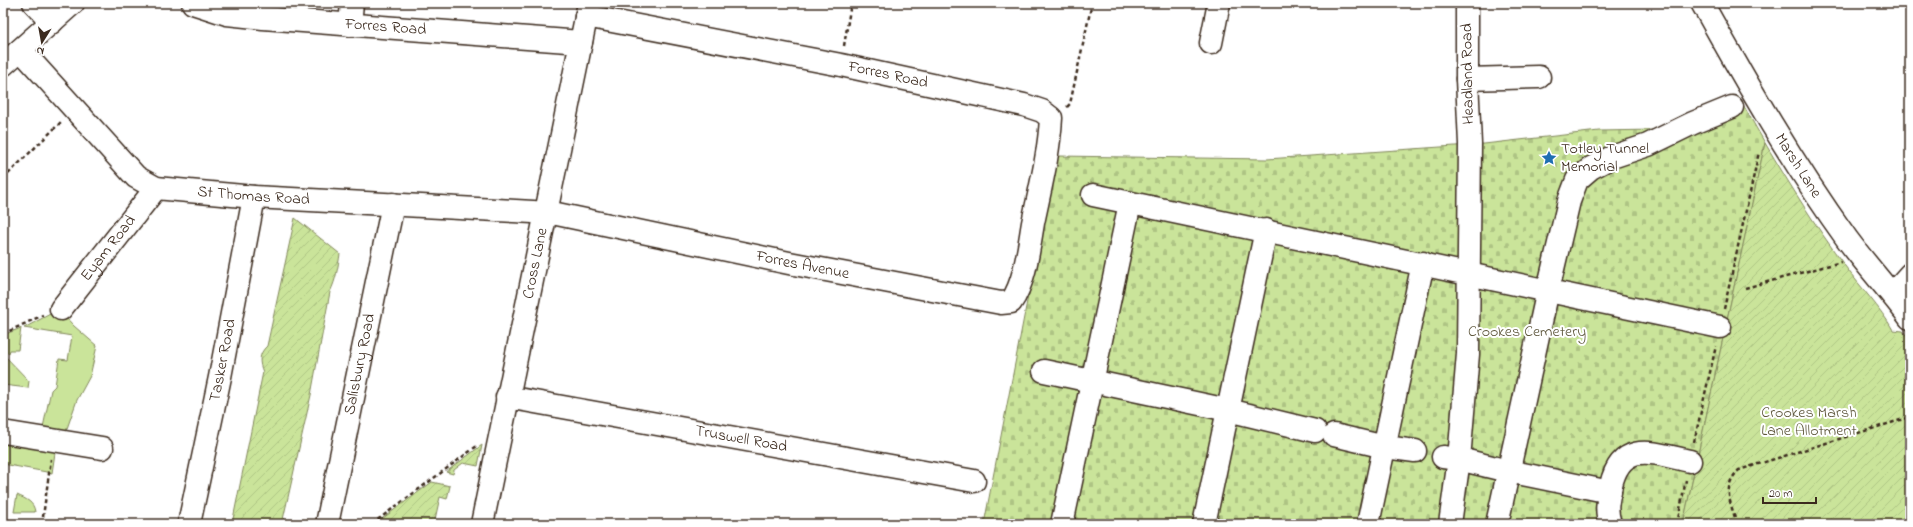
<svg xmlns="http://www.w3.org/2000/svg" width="1913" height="527" font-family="'Indie Flower',sans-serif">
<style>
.grass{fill:#cae49a;stroke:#82875c}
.cemetery{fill:url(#cemetery-stones);stroke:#82875c}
.garden{fill:url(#garden-furrows);stroke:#82875c}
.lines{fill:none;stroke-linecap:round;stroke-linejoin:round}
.minor-casing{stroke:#3b2a1e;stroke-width:25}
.path{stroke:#3b2a1e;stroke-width:2.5;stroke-dasharray:4 3;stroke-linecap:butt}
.minor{stroke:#fff;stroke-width:22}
.labels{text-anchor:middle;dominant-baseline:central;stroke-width:4;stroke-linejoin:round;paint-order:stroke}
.street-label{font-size:16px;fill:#3b2a1e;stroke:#fff}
.poi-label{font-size:16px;fill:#3b2a1e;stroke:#fff;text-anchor:start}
.park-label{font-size:16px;fill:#5f583d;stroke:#fff}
</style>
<defs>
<pattern id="cemetery-stones" width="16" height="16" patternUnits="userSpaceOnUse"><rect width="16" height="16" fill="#cae49a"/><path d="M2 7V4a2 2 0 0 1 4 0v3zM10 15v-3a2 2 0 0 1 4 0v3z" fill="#aec484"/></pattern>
<pattern id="garden-furrows" width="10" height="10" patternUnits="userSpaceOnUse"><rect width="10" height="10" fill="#cae49a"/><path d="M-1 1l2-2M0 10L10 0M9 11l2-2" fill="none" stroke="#aec484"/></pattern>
</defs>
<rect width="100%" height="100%" fill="#fff"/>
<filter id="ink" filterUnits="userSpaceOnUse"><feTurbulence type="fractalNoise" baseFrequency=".025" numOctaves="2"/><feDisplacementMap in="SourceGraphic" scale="8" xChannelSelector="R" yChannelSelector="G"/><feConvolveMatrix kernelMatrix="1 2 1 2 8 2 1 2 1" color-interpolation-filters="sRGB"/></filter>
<g filter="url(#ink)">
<g class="grass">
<path d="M56 307 74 326 97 346 90 376 77 400 64 437 42 432 51 390 55 386 59 359 68 360 72 336 24 328 52 313Z"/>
<path d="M21 328 18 350H10L9 353 3 352V335Z"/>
<path d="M3 354 29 381 28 388 3 385Z"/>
<path d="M3 438 56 446 52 473 3 464Z"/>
<path d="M17 495C26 499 34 502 35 512H14Z"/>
</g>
<path class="cemetery" d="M1738 96 1765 143 1683 524H984L1040 234 1058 156 1267 159 1484 144 1599 131 1654 130 1694 117Z"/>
<g class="garden">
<path d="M1765 143C1790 185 1816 227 1845 266 1861 288 1880 307 1893 330L1903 331 1910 341V524H1683Z"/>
<path d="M295 218 340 254C338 267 336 280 330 292L311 395 282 524H232L263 372C259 363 258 354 267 346Z"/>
<path d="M482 445 478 466 463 463 454 470 453 474 446 472Z"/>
<path d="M432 482 450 486 447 499 440 497 434 524H375Z"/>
</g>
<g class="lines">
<defs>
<g id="minor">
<path d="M34 3 52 22"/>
<path id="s1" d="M193 3 227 14 263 18 581 42"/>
<path id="s2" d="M1702 3C1747 84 1793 164 1847 239 1867 266 1890 291 1910 318"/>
<path d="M350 25 352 3"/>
<path d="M1211 43 1219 3"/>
<path id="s3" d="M21 50 136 177 156 188 254 197 533 212 557 214 789 263 1001 303 1011 302C1025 283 1029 246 1033 223 1040 189 1049 154 1051 118L1042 111 1024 105 841 65 586 16"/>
<path d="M3 65 73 3"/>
<path d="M1467 79 1539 77"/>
<path d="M1093 195 1720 327"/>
<path d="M1892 294 1910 274"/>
<path id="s4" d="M61 309 156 188"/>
<path d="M1044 371 1228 410 1315 431"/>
<path id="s5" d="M507 397 974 481"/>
<path d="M3 432 102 448"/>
<path d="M1334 435 1385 447 1415 451"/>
<path d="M1443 457 1459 459 1508 471 1610 492"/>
<path id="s6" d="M189 524 220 377 254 197"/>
<path id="s7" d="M327 524 393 204"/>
<path id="s8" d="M482 524 589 3"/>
<path d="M1062 524 1130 203"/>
<path d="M1204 524 1266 230"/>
<path d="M1368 524 1423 263"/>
<path d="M1450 524 1459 459 1468 354 1470 144 1467 79V3"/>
<path d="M1497 524 1548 290 1569 201 1577 180 1591 168 1612 157 1648 145 1693 123 1732 107"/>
<path d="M1610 524C1605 508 1608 501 1611 485 1622 438 1655 454 1690 461"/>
</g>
</defs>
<use href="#minor" class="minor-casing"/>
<g class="path">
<path d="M844 46 851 3"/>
<path d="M1067 107 1070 104 1092 3"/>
<path d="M3 179 61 122"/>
<path d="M1745 288 1841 262"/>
<path d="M1724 309 1759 152"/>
<path d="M3 334 43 315"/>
<path d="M1694 442 1716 346"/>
<path d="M12 524H14"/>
<path d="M42 524 51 459"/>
<path d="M372 524 477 446"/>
<path d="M1677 524 1686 480"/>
<path d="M1737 524C1731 503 1721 487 1739 470L1910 417"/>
</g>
<use href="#minor" class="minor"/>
</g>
</g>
<defs>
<symbol id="sight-bare" viewBox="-9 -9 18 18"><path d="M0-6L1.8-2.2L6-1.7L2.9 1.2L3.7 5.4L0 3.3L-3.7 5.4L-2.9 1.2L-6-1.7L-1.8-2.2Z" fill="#1f6fb2" stroke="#fff" stroke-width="2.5" paint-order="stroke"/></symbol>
</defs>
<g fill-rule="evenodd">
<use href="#sight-bare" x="1538" y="147" width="22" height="22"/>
</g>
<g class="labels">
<g class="street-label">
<text stroke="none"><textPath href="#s1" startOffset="195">Forres Road</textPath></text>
<text transform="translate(1468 74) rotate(-91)">Headland Road</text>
<text transform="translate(888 75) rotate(12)">Forres Road</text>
<text stroke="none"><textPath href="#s2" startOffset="189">Marsh Lane</textPath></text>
<text stroke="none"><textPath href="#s3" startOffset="292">St Thomas Road</textPath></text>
<text stroke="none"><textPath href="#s4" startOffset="77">Eyam Road</textPath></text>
<text stroke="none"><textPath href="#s8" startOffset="266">Cross Lane</textPath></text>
<text stroke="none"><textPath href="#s3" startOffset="847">Forres Avenue</textPath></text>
<text stroke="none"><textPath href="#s6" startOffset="167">Tasker Road</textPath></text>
<text stroke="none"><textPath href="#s7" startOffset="163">Salisbury Road</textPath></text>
<text stroke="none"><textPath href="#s5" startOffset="238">Truswell Road</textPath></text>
</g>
<g class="poi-label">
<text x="1561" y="149">Totley Tunnel<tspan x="1561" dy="18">Memorial</tspan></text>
</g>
<g class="park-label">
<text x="1527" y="332">Crookes Cemetery</text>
<text x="1809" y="413">Crookes Marsh<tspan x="1809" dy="18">Lane Allotment</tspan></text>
</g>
</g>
<rect width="1913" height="527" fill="none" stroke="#fff" stroke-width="16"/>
<rect x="8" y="8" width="1897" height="511" fill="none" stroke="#3b2a1e" stroke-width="1.5" filter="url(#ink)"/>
<g transform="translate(42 42) rotate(191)" stroke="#ffffff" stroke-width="3" paint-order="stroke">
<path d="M0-3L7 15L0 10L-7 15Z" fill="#3b2a1e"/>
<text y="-6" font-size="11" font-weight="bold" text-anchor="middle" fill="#3b2a1e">N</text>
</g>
<path d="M1763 497v6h53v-6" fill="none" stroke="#3b2a1e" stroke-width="2"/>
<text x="1769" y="497" font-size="12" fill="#3b2a1e" stroke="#ffffff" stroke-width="3" paint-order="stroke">20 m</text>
</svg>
